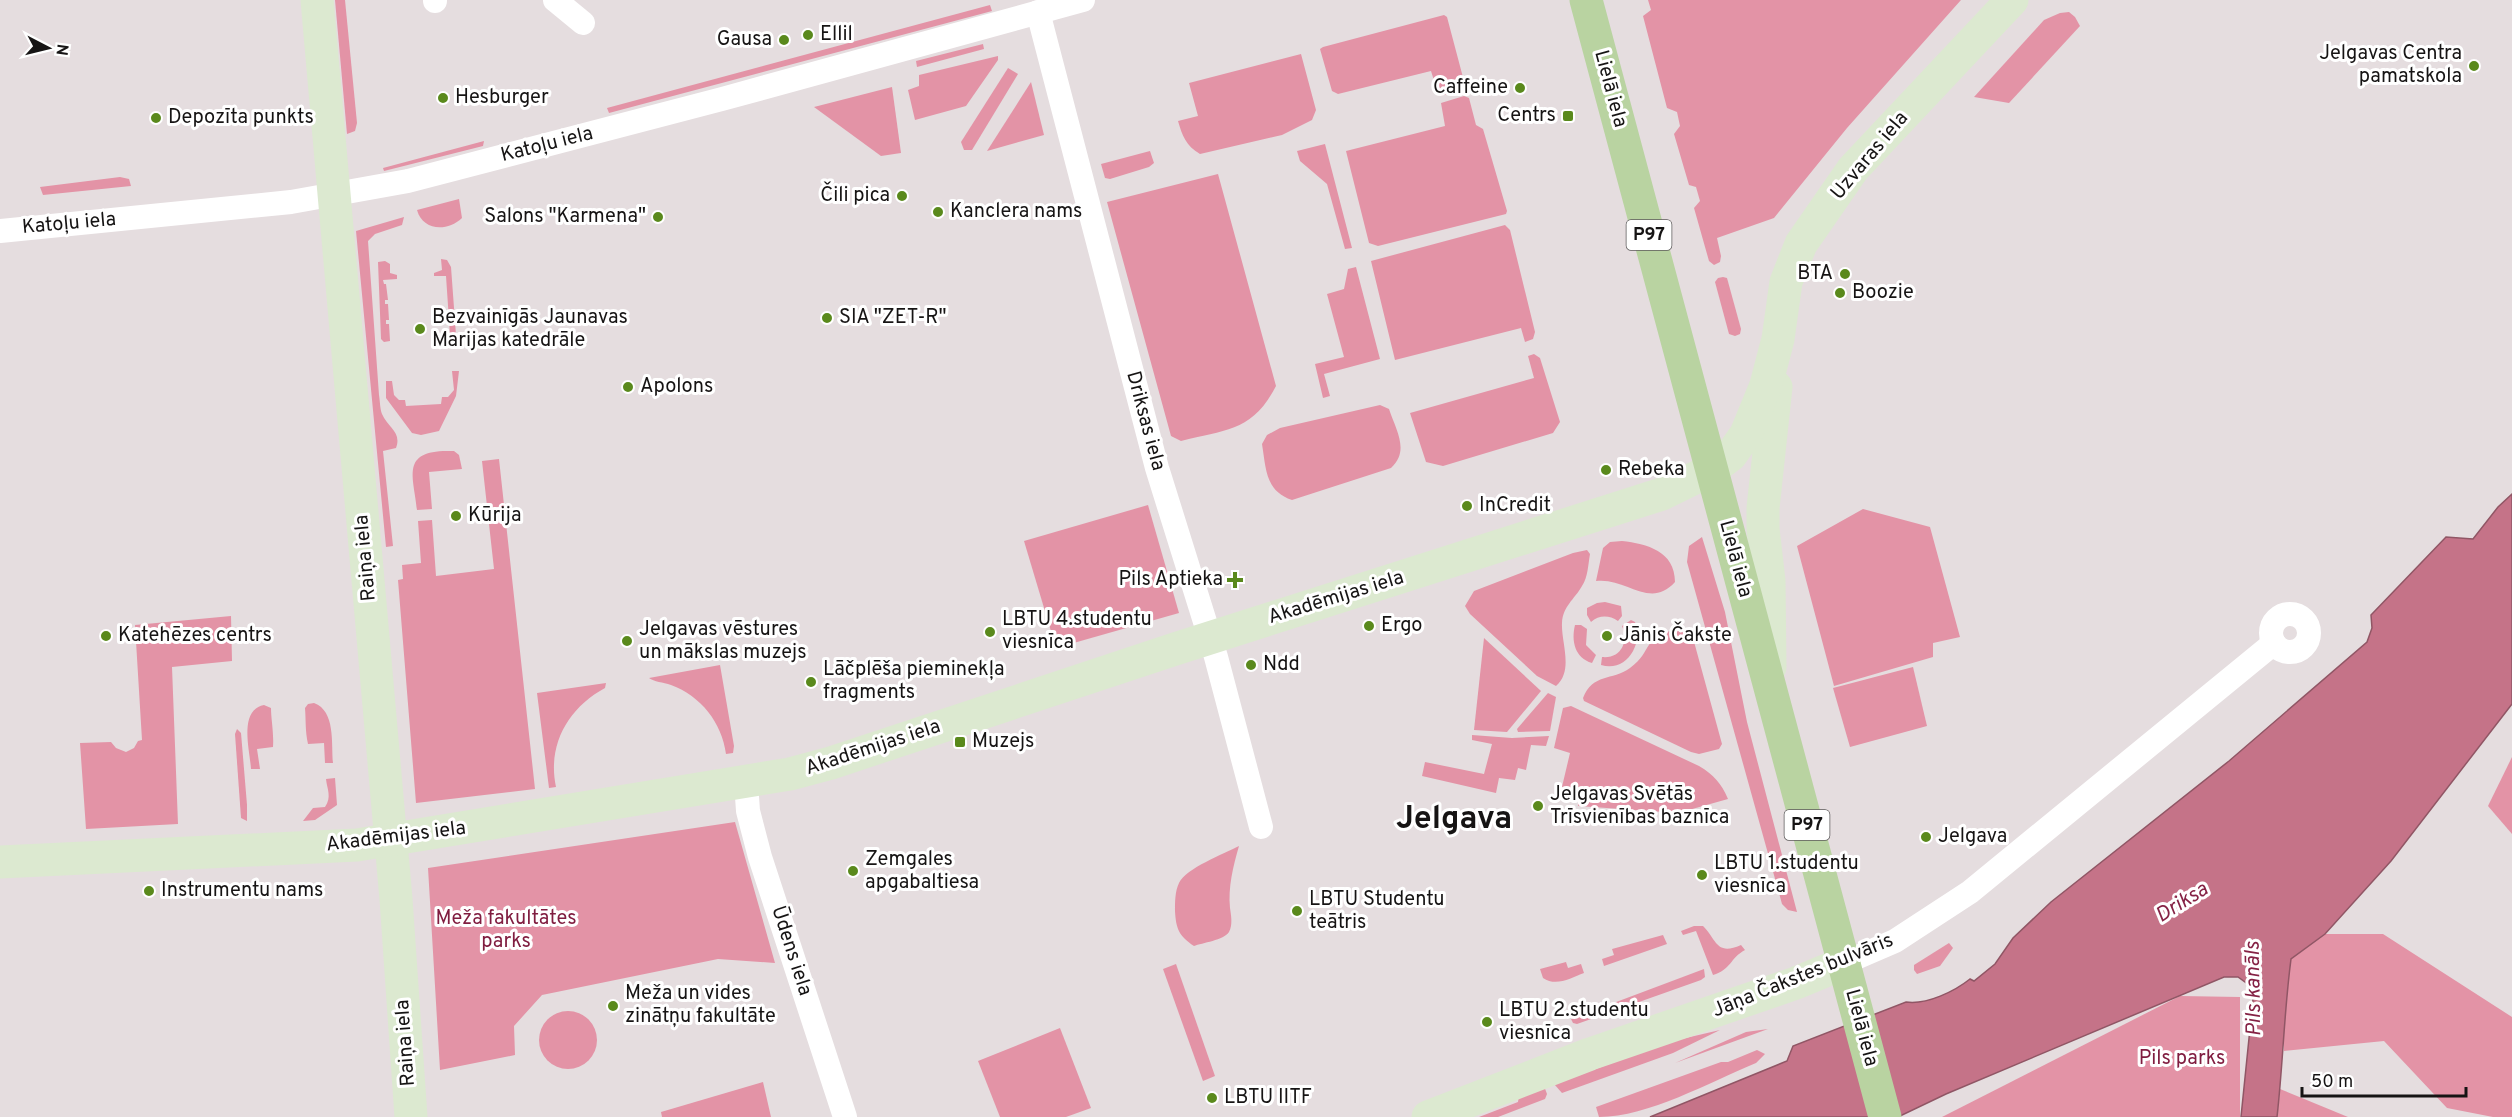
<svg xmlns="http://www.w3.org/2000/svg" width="2512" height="1117" font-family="Overpass,sans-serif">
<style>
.green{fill:#e393a6}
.water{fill:#c57388;stroke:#905665;stroke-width:1.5}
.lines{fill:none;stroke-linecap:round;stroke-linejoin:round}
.street{stroke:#fff;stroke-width:24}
.secondary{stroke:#dce9d0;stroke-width:33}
.primary{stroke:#b9d3a1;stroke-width:33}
.poi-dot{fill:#5a891c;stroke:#fff;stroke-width:2}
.labels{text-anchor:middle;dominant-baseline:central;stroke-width:6;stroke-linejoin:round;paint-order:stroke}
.shield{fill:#fff;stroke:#5c5a5a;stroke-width:1.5}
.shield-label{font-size:18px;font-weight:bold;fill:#161414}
.poi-label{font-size:20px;fill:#161414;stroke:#fff;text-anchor:start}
.street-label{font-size:20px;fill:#161414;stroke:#fff}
.park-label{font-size:20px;fill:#801d40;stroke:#fff}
.water-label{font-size:21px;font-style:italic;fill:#852245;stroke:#fff}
.town-label{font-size:32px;font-weight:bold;fill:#161414;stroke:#fff}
</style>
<rect width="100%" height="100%" fill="#e5dddf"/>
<g class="green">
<path d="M335 0H345L357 123 355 131 347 134Z"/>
<path d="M1648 0H1961L1847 128 1774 218 1717 238 1721 256 1720 262 1714 265 1709 261 1694 208 1700 201 1696 187 1689 185 1674 134 1680 126 1677 112 1667 108 1643 16 1651 10Z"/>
<path d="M990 5 992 11 609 113 607 108Z"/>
<path d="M2069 12 2075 17 2080 26 2009 103 1974 97 2044 20 2060 13Z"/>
<path d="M1444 15 1447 17 1465 85 1462 91 1439 96 1431 71 1338 94 1332 91 1320 49 1323 47Z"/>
<path d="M983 44 984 49 917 67 916 61Z"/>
<path d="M1301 54 1316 110 1312 120 1282 135 1200 154C1186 146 1182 135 1178 121L1198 116 1189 83Z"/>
<path d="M998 56V60L966 106 915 120 908 90 919 86V75Z"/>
<path d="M1008 68 1018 74 972 150H964L961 142Z"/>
<path d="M1031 82 1044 135 987 151Z"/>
<path d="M892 87 901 153 881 156 814 107Z"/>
<path d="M1464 96 1469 98 1476 125 1483 129 1507 211 1506 214 1378 246 1369 243 1346 151 1445 126 1441 103Z"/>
<path d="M484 141 483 146 384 171 383 168Z"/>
<path d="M1325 144 1352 248 1345 249 1327 184 1300 161 1297 151Z"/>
<path d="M1150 151 1154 163 1149 167 1110 179 1105 178 1101 164Z"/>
<path d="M1218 174 1276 386C1252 432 1227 429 1181 441L1171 436 1107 202Z"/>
<path d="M120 177 129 179 131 186 43 195 40 187Z"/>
<path d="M459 199 462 218C447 232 423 231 417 210Z"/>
<path d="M404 217 402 225 375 234 368 241 379 395C380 401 380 409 382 414 388 428 402 432 396 448L383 451 393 546 386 547 356 231Z"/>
<path d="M1505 225 1510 230 1535 332 1533 339 1525 342 1521 328 1395 360 1371 261Z"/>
<path d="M441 259 447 260 451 267 456 335H450L446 276H434V273L442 270Z"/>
<path d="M385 261 390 264V273L397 275V279L383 280 384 284H386L388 300H385V304H388L389 320H386V324H389L390 341 384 342 381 339 378 262Z"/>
<path d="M1356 267 1380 359 1324 374 1330 396 1323 398 1315 364 1344 357 1327 294 1344 289 1348 269Z"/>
<path d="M1723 277 1727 278 1741 329 1740 334 1735 336 1729 334 1715 282 1718 278Z"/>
<path d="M1534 354 1540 358 1560 422 1553 433 1443 466 1426 462 1410 413 1534 378 1528 356Z"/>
<path d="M452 371H459L456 396 439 431 421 435 412 433 386 398V381H392L394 395 399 400H405L406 406 441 404 442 397H448L454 390Z"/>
<path d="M1380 405 1389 409C1396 430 1410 451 1391 468L1292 500C1265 491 1266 468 1262 444L1267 435 1280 428Z"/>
<path d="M443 451H454L459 455 462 469 429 472 432 509 417 510C414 478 401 453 443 451Z"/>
<path d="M499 459 535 789 416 803 398 580 403 579 402 565 421 563 418 521 432 520 436 576 494 569 482 461Z"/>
<path d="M1148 505 1179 613 1056 648 1024 541Z"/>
<path d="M1863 509 1930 527 1960 637 1933 643V657L1834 686 1797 546Z"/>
<path d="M1702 537 1725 612 1747 722 1797 912 1788 910 1782 904 1687 562 1689 546Z"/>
<path d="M1622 541C1647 544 1675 551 1675 582 1650 610 1626 577 1596 581L1603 548 1610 542Z"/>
<path d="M1587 550 1590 554C1588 565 1588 577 1582 586 1574 600 1563 606 1562 623 1561 643 1574 670 1556 686L1537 676 1470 614 1465 606 1474 591 1573 553Z"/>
<path d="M1605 602 1621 606 1622 616 1618 621C1609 615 1599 615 1591 622L1587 615V608L1597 603Z"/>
<path d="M231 616 232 661 172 667 178 824 86 829 80 743 111 742 116 748 126 752 134 748 138 741 142 740 135 625Z"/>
<path d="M1631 620 1635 622C1644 644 1626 673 1601 665L1602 657C1621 659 1629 642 1622 626Z"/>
<path d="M1575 625H1581L1587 629 1586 645 1596 655 1592 663C1575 658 1571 641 1575 625Z"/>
<path d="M1680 628H1688L1693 638 1722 744 1719 749 1699 754 1691 752 1584 701 1583 698C1593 673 1612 681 1630 668 1654 651 1639 638 1680 628Z"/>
<path d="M1484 638 1541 691 1507 732 1474 730Z"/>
<path d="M720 665 734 746 733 753 726 754C722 723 701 696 671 685 663 682 654 682 649 678Z"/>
<path d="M1913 667 1927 726 1850 747 1833 688Z"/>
<path d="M606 683 605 688C568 708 547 745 556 787L549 788 537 693Z"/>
<path d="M1548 693 1556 697 1550 731 1518 732 1517 729Z"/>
<path d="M314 703C336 711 331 744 333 763H325L324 743 308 744C305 730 306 720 305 708L308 704Z"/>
<path d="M264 705 271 708C271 719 274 733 273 747L257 749 260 769H251C250 751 238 710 264 705Z"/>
<path d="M1571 706 1699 766C1714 775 1721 783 1728 799L1678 813 1578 806 1580 795 1561 791 1570 753 1554 748 1563 708Z"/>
<path d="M237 729 241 733 247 805V821L241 818 235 734Z"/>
<path d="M1472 735 1512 738 1549 736 1546 746 1531 745 1526 770 1518 768 1515 780 1499 778 1496 793 1422 776 1425 762 1484 774 1492 744 1472 740Z"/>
<path d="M2512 757V834L2488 806Z"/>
<path d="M335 778 337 805 315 820 303 821 313 808 325 807C332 797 327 789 326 779Z"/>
<path d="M735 822 775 963 718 959 542 995 514 1026 515 1055 440 1070 428 868Z"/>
<path d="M1239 846C1233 867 1228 887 1230 908 1231 915 1233 925 1229 932 1224 940 1202 943 1194 946 1179 936 1176 929 1175 911 1175 902 1175 891 1179 883 1186 868 1224 854 1239 846Z"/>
<path d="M1694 926H1703C1717 940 1716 956 1741 945L1745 950C1730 958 1731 970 1713 975L1696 931 1683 935 1681 931Z"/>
<path d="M2325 934H2383L2512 1017V1117H2493L2447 1108 2384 1041 2284 1051V1013L2291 959Z"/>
<path d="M1663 935 1667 944 1604 966 1602 959 1614 955 1612 949Z"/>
<path d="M1949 943 1953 948 1940 966 1917 974 1914 970V965Z"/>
<path d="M1566 962 1568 968 1581 964 1584 973C1571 978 1556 987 1543 978L1540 969Z"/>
<path d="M1176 964 1215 1076 1203 1081 1163 969Z"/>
<path d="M1704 969 1705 977 1701 980 1577 1024 1573 1023 1571 1019Z"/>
<path d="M2180 996 2240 997V1117H1942Z"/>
<circle cx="568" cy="1040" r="29"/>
<path d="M1060 1028 1091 1108 1066 1117H1000L978 1061Z"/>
<path d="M1768 1029 1675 1063 1746 1032Z"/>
<path d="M1720 1030 1673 1053 1562 1093 1554 1084 1673 1041Z"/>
<path d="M1757 1050 1765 1054 1756 1063C1710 1082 1648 1117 1599 1117L1596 1107 1721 1062H1728Z"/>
<path d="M763 1082 771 1117H662L661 1112Z"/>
<path d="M1544 1086 1547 1094 1545 1099 1498 1117H1479L1518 1102 1519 1095Z"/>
<path d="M2280 1089 2348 1117H2277Z"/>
</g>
<path class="water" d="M2512 494V704L2391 861 2325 934 2291 959C2284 1012 2283 1064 2277 1117H2241L2253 999 2249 985 2238 977H2224L1946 1094 1898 1117H1650L1787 1061 1793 1046 1906 1002C1927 1005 1955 991 1970 979L1974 981 1995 964 2013 938 2051 902 2229 761 2367 642 2372 628 2371 615 2446 537 2473 539 2498 507Z"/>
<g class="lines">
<g class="street">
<path d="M435 0V1"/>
<path d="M555 0 583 23"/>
<path d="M1038 12 1157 468 1216 657 1261 827"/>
<path d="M0 231 291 202 408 181 722 99 1083 0"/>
<circle cx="2290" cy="633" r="19"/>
<path d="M746 782 748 811 760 857 845 1117"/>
<path d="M1844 963 1895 941 1970 892 2274 643"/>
</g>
<g class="secondary">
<path d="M317 0 396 899 411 1117"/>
<path d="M1770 667 1769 581 1763 529V508L1776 387"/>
<path d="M0 862 357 845 790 774 831 763 1175 649 1662 494 1711 470 1731 455 1746 434 1766 385 1778 339 1786 282 1801 244 1853 169 2012 0"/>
<path d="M1428 1117 1590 1054 1796 983 1844 963"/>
</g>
<path class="primary" d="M1586 0 1885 1117"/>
</g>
<g class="poi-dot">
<circle cx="808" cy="35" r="6"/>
<circle cx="784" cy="40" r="6"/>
<circle cx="2474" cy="66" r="6"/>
<circle cx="1520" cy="88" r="6"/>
<circle cx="443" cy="98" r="6"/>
<rect x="1562" y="110" width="12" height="12" rx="3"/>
<circle cx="156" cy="118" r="6"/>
<circle cx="902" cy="196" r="6"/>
<circle cx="938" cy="212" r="6"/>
<circle cx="658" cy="217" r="6"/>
<circle cx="1845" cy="274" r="6"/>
<circle cx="1840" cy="293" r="6"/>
<circle cx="827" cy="318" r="6"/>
<circle cx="420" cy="329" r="6"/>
<circle cx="628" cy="387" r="6"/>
<circle cx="1606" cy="470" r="6"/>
<circle cx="1467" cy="506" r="6"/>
<circle cx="456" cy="516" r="6"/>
<path d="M1232 571h6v6h6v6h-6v6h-6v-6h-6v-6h6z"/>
<circle cx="1369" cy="626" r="6"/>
<circle cx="990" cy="632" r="6"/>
<circle cx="106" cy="636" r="6"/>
<circle cx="1607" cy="636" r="6"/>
<circle cx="627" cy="641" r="6"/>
<circle cx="1251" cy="665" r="6"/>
<circle cx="811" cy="682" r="6"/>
<rect x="954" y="736" width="12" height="12" rx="3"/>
<circle cx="1538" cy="806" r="6"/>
<circle cx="1926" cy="837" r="6"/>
<circle cx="853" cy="871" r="6"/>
<circle cx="1702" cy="875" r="6"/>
<circle cx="149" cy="891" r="6"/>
<circle cx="1297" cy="911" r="6"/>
<circle cx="613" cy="1006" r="6"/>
<circle cx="1487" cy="1022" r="6"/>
<circle cx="1212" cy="1098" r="6"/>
</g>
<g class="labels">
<g class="shield">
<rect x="1626.5" y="220" width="45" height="30" rx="4.5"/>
<rect x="1784.5" y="810" width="45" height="30" rx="4.5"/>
</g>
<g class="shield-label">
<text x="1649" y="235">P97</text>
<text x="1807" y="825">P97</text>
</g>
<g class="poi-label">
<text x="820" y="35">Ellil</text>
<text x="772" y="40" text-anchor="end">Gausa</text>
<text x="2462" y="54" text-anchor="end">Jelgavas Centra<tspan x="2462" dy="23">pamatskola</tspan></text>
<text x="1508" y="88" text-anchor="end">Caffeine</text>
<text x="455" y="98">Hesburger</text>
<text x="1556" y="116" text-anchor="end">Centrs</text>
<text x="168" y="118">Depozīta punkts</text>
<text x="890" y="196" text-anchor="end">Čili pica</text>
<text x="950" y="212">Kanclera nams</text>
<text x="646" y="217" text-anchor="end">Salons "Karmena"</text>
<text x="1833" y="274" text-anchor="end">BTA</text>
<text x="1852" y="293">Boozie</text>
<text x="432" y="318">Bezvainīgās Jaunavas<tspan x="432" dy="23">Marijas katedrāle</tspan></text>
<text x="839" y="318">SIA "ZET-R"</text>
<text x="640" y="387">Apolons</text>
<text x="1618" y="470">Rebeka</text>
<text x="1479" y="506">InCredit</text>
<text x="468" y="516">Kūrija</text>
<text x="1223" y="580" text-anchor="end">Pils Aptieka</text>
<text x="1002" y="620">LBTU 4.studentu<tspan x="1002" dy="23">viesnīca</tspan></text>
<text x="1381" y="626">Ergo</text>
<text x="639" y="630">Jelgavas vēstures<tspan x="639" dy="23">un mākslas muzejs</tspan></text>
<text x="118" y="636">Katehēzes centrs</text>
<text x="1619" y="636">Jānis Čakste</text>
<text x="1263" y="665">Ndd</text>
<text x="823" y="670">Lāčplēša pieminekļa<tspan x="823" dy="23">fragments</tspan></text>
<text x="972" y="742">Muzejs</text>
<text x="1550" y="795">Jelgavas Svētās<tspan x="1550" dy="23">Trīsvienības baznīca</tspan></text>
<text x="1938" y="837">Jelgava</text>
<text x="865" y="860">Zemgales<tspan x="865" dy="23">apgabaltiesa</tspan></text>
<text x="1714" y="864">LBTU 1.studentu<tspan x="1714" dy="23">viesnīca</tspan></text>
<text x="161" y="891">Instrumentu nams</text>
<text x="1309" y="900">LBTU Studentu<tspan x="1309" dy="23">teātris</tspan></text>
<text x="625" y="994">Meža un vides<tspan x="625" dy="23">zinātņu fakultāte</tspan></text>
<text x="1499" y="1011">LBTU 2.studentu<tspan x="1499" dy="23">viesnīca</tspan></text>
<text x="1224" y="1098">LBTU IITF</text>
</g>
<g class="street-label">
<text transform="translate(1610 89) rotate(75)">Lielā iela</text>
<text transform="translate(547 145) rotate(-14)">Katoļu iela</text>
<text transform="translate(1870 156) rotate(-50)">Uzvaras iela</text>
<text transform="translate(69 224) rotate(-5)">Katoļu iela</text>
<text transform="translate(1145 421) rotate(75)">Driksas iela</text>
<text transform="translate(366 558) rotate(-95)">Raiņa iela</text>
<text transform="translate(1735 559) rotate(75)">Lielā iela</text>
<text transform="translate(1336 598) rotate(-17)">Akadēmijas iela</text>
<text transform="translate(873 748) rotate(-18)">Akadēmijas iela</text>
<text transform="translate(396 837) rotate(-7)">Akadēmijas iela</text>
<text transform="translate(791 951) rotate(72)">Ūdens iela</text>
<text transform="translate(1803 976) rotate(-22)">Jāņa Čakstes bulvāris</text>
<text transform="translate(1861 1028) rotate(75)">Lielā iela</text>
<text transform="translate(406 1043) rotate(-94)">Raiņa iela</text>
</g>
<g class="park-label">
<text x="506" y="919">Meža fakultātes<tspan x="506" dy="23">parks</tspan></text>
<text x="2182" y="1059">Pils parks</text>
</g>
<g class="water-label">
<text transform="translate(2182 903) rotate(-32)">Driksa</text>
<text transform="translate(2254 989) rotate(-91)">Pils kanāls</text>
</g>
<g class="town-label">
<text x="1454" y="820">Jelgava</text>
</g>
</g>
<g transform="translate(48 48) rotate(97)" stroke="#ffffff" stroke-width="4.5" paint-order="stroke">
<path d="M0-4.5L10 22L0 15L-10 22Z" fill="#161414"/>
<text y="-9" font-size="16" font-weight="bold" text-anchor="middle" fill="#161414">N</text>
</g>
<path d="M2302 1087v9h164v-9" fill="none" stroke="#161414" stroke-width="3"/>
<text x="2311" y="1087" font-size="18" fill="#161414" stroke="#ffffff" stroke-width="4.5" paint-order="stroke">50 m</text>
</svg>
